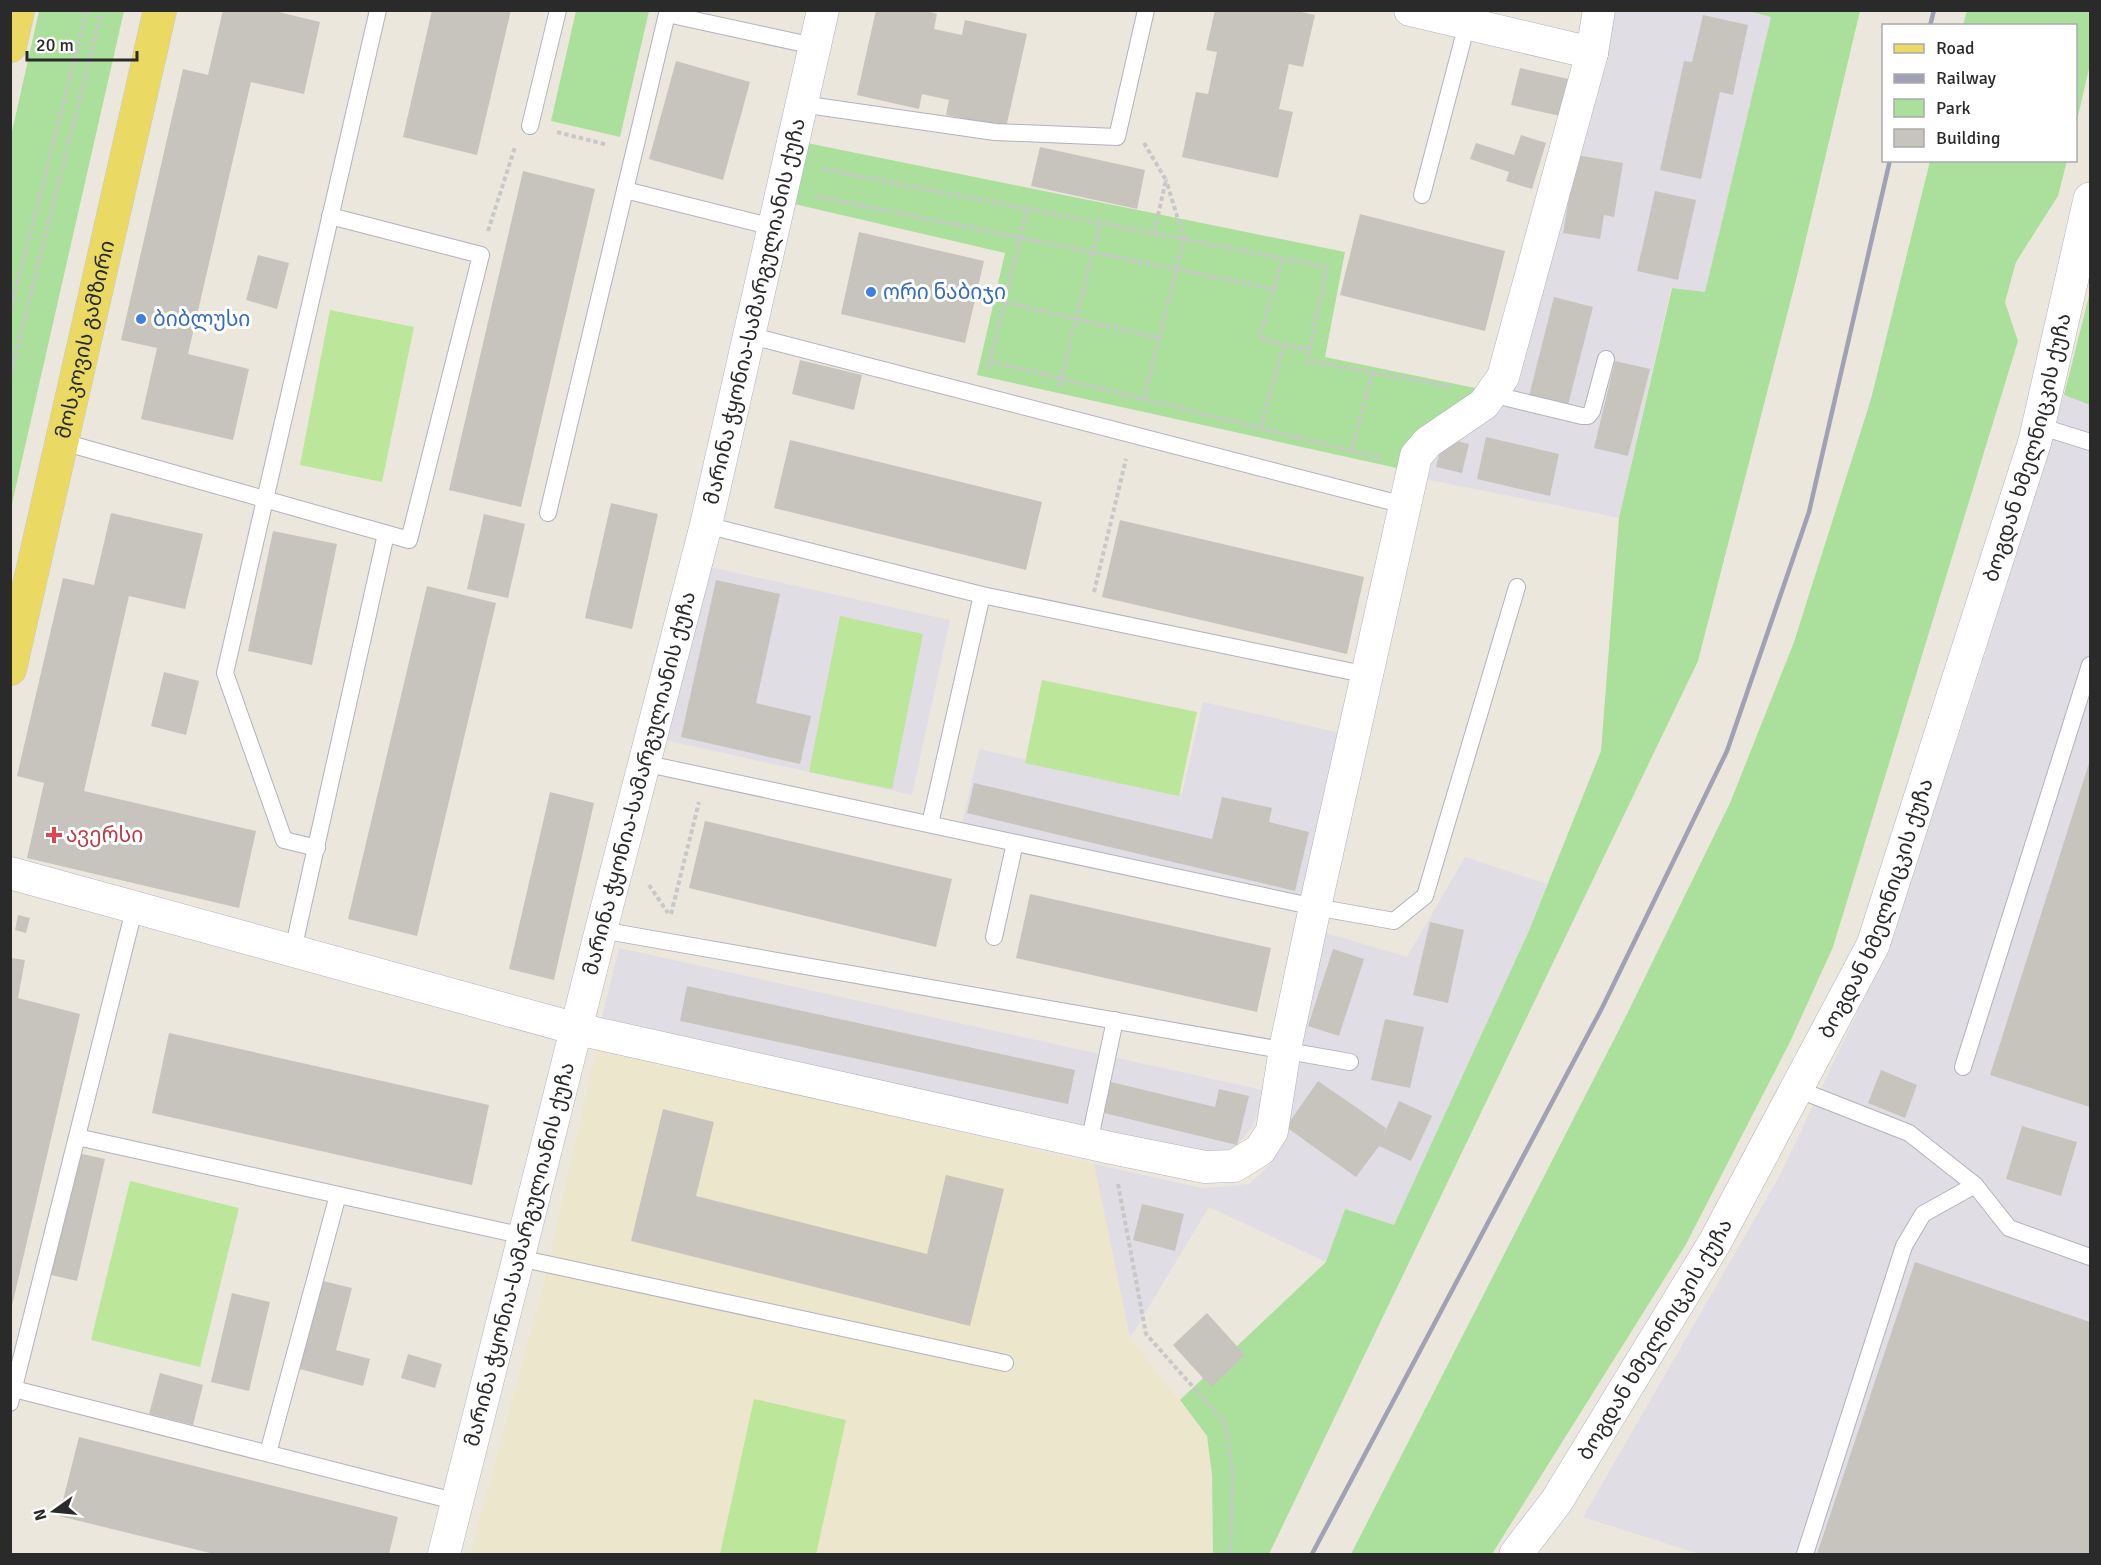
<svg xmlns="http://www.w3.org/2000/svg" width="2101" height="1565" font-family="Signika,'Noto Sans Georgian',sans-serif">
<style>
.industrial{fill:#e0dde5}
.education{fill:#ece6cd}
.green{fill:#abe09c}
.pitch{fill:#bce699}
.building{fill:#c7c4bd}
.lines{fill:none;stroke-linecap:round;stroke-linejoin:round}
.lane-casing{stroke:#b1b2bd;stroke-width:18}
.street-casing{stroke:#b1b2bd;stroke-width:33}
.secondary-casing{stroke:#b1b2bd;stroke-width:34}
.primary-casing{stroke:#c8c8c8;stroke-width:34}
.path{stroke:#c8c8c8;stroke-width:4;stroke-dasharray:4.5 3;stroke-linecap:butt}
.lane{stroke:#fff;stroke-width:16}
.street{stroke:#fff;stroke-width:32}
.secondary{stroke:#fff;stroke-width:33}
.primary{stroke:#eada64;stroke-width:33}
.rail{stroke:#a0a1b4;stroke-width:4.5}
.shop-dot{fill:#3f7fe0;stroke:#fff;stroke-width:2}
.health-dot{fill:#e0444e;stroke:#fff;stroke-width:2}
.labels{text-anchor:middle;dominant-baseline:central;stroke-width:6;stroke-linejoin:round;paint-order:stroke}
.shop-label{font-size:21px;fill:#366cbe;stroke:#fff;text-anchor:start}
.street-label{font-size:21px;fill:#2a2a2a;stroke:#fff}
.health-label{font-size:21px;fill:#be3a42;stroke:#fff;text-anchor:start}
</style>
<rect width="100%" height="100%" fill="#ece7dd"/>
<g class="industrial">
<path d="M1749 10 1771 17 1705 293 1671 288 1619 518 1420 478 1424 459 1488 408 1607 11Z"/>
<path d="M2064 395 2090 405V1554H1699L1583 1517 1779 1177 1884 957 1973 693Z"/>
<path d="M705 566 950 620 912 795 665 740Z"/>
<path d="M1203 702 1345 734 1307 902 962 824 979 749 1182 794Z"/>
<path d="M1465 857 1547 884 1528 933 1394 1226 1345 1209 1326 1262 1209 1207 1130 1338 1094 1164 1202 1188 1249 1184 1269 1166 1281 1141 1320 931 1407 957Z"/>
<path d="M619 948 1267 1091 1252 1127 1235 1148 1219 1158 601 1021Z"/>
</g>
<path class="education" d="M597 1046 1094 1164 1130 1338 1207 1436 1212 1475 1213 1554H470L541 1294Z"/>
<g class="green">
<path d="M1967 10 2090 11V64L2076 125V26L1963 25Z"/>
<path d="M39 11H124L11 508V136Z"/>
<path d="M576 11H649L620 137 551 121Z"/>
<path d="M1749 11H1860L1798 272 1698 661 1269 1554H1213L1212 1475 1207 1436 1180 1400 1326 1262 1345 1209 1394 1225 1528 933 1601 751 1619 518 1672 288 1705 292 1771 17Z"/>
<path d="M802 142 1345 252 1325 357 1480 389 1406 470 977 375 1005 253 790 203Z"/>
<path d="M1930 161H2067L2058 196 2016 262 2005 302 2018 341 1833 947 1790 1042 1685 1246 1492 1554H1351L1627 1014 1730 803 1794 642 1871 399Z"/>
<path d="M2090 292V405L2064 395Z"/>
</g>
<g class="pitch">
<path d="M330 310 414 327 382 482 300 465Z"/>
<path d="M840 616 923 634 892 789 809 772Z"/>
<path d="M1042 680 1197 712 1179 796 1025 763Z"/>
<path d="M130 1181 239 1208 200 1367 91 1340Z"/>
<path d="M754 1399 846 1420 816 1554H720Z"/>
</g>
<g class="building">
<path d="M223 10H270L320 22 304 94 251 82 188 354 249 369 233 440 141 419 157 348 121 340 183 69 208 75Z"/>
<path d="M432 10H511L477 155 403 137Z"/>
<path d="M876 10H924L937 14 934 29 962 35 965 20 1027 34 1006 128 946 115 949 100 922 94 919 109 857 95Z"/>
<path d="M1215 10H1293L1315 15 1303 67 1289 64 1279 109 1293 112 1278 178 1182 157 1196 92 1208 94 1217 52 1206 50Z"/>
<path d="M1703 15 1748 25 1733 95 1720 92 1701 179 1660 170 1684 61 1692 62Z"/>
<path d="M676 61 750 82 723 180 649 159Z"/>
<path d="M1520 68 1573 80 1565 117 1511 105Z"/>
<path d="M1521 135 1546 143 1532 189 1506 181 1509 172 1470 159 1476 143 1514 155Z"/>
<path d="M1040 147 1145 170 1137 209 1031 186Z"/>
<path d="M1576 155 1623 163 1614 217 1604 215 1600 239 1563 233Z"/>
<path d="M523 171 595 189 521 507 449 490Z"/>
<path d="M1655 191 1696 200 1678 280 1637 271Z"/>
<path d="M1360 214 1505 251 1485 331 1340 295Z"/>
<path d="M859 232 984 261 965 343 841 314Z"/>
<path d="M258 255 289 263 277 309 246 300Z"/>
<path d="M1554 297 1593 307 1568 405 1529 396Z"/>
<path d="M800 360 862 375 854 410 792 394Z"/>
<path d="M1615 361 1650 369 1628 456 1594 448Z"/>
<path d="M1486 437 1559 454 1550 496 1477 479Z"/>
<path d="M1443 438 1469 444 1462 473 1436 467Z"/>
<path d="M790 440 1042 502 1026 570 774 508Z"/>
<path d="M611 503 658 514 632 629 585 618Z"/>
<path d="M111 513 203 534 185 609 129 596 84 791 256 831 239 908 27 858 44 783 17 776 63 578 94 585Z"/>
<path d="M484 514 525 524 508 598 467 589Z"/>
<path d="M1120 520 1364 577 1347 654 1102 597Z"/>
<path d="M273 531 337 544 312 665 248 651Z"/>
<path d="M716 580 780 594 756 703 811 716 800 764 681 737Z"/>
<path d="M427 586 496 603 417 936 348 919Z"/>
<path d="M164 672 199 681 186 735 151 726Z"/>
<path d="M2090 760V1107L1990 1075Z"/>
<path d="M974 783 1212 839 1222 797 1272 808 1269 822 1309 832 1295 891 967 813Z"/>
<path d="M550 792 594 803 554 980 509 969Z"/>
<path d="M705 821 952 879 936 947 689 888Z"/>
<path d="M1030 894 1271 948 1257 1012 1016 958Z"/>
<path d="M18 915 30 918 26 933 15 930Z"/>
<path d="M1430 922 1464 930 1448 1003 1413 995Z"/>
<path d="M1333 949 1364 959 1339 1036 1308 1026Z"/>
<path d="M10 958 25 960 18 998 80 1014 11 1310Z"/>
<path d="M687 986 1075 1070 1068 1104 680 1021Z"/>
<path d="M1385 1019 1424 1027 1410 1088 1371 1080Z"/>
<path d="M169 1033 489 1105 472 1185 152 1113Z"/>
<path d="M1881 1070 1917 1085 1905 1118 1868 1103Z"/>
<path d="M1318 1081 1386 1128 1384 1134 1399 1101 1432 1116 1411 1161 1379 1146 1356 1177 1286 1127Z"/>
<path d="M1111 1082 1215 1107 1219 1089 1249 1096 1237 1145 1104 1113Z"/>
<path d="M663 1109 714 1122 696 1196 927 1254 946 1175 1004 1189 970 1326 631 1241Z"/>
<path d="M2022 1126 2077 1142 2061 1196 2006 1179Z"/>
<path d="M78 1153 105 1159 77 1281 51 1275Z"/>
<path d="M1142 1204 1184 1214 1175 1251 1133 1240Z"/>
<path d="M1915 1262 2090 1322V1554H1817Z"/>
<path d="M319 1280 352 1288 336 1350 370 1359 363 1386 296 1368Z"/>
<path d="M232 1293 270 1302 249 1391 211 1382Z"/>
<path d="M1207 1313 1245 1355 1211 1387 1173 1345Z"/>
<path d="M408 1354 442 1364 435 1388 401 1378Z"/>
<path d="M160 1373 203 1385 193 1425 149 1414Z"/>
<path d="M79 1437 398 1517 389 1554H214L59 1516Z"/>
</g>
<g class="lines">
<defs>
<g id="lane">
<path d="M801 104 995 132 1117 137 1146 10"/>
<path d="M530 126 558 10"/>
<path d="M625 190 773 227"/>
<path d="M1422 195 1467 24"/>
<path d="M748 335 1404 505"/>
<path d="M1491 394 1582 416H1588L1592 411 1606 359"/>
<path d="M2039 426 2090 442"/>
<path d="M63 442 409 540 481 255 330 216"/>
<path d="M548 513 667 14 814 46"/>
<path d="M706 525 982 595 1368 675"/>
<path d="M643 763 1315 907 1394 921 1425 896 1517 587"/>
<path d="M930 824 982 595"/>
<path d="M317 848 284 840 225 673 378 10"/>
<path d="M601 930 1350 1062"/>
<path d="M994 937 1015 843"/>
<path d="M293 950 386 534"/>
<path d="M1963 1067 2090 665"/>
<path d="M1797 1089 1909 1133 1975 1185 2009 1228 2090 1257"/>
<path d="M77 1137 524 1236"/>
<path d="M1089 1143 1115 1020"/>
<path d="M519 1258 1005 1363"/>
<path d="M14 1389 458 1502"/>
<path d="M10 1403 135 906"/>
<path d="M268 1453 338 1195"/>
<path d="M1805 1554 1904 1246 1923 1214 1975 1185"/>
</g>
<g id="street">
<path d="M1410 10 1592 53"/>
<path d="M10 873 577 1029 1111 1148 1205 1167 1234 1166 1260 1150 1272 1131 1285 1049 1315 907 1416 456 1428 442 1484 404 1503 377 1592 53 1599 10"/>
<path id="s1" d="M444 1554 601 930 706 525 823 10"/>
</g>
<g id="secondary">
<path id="s2" d="M1516 1554 1556 1502 1715 1242 1873 945 2035 441 2090 199"/>
</g>
<g id="primary">
<path d="M10 46 18 10"/>
<path id="s3" d="M10 669 160 10"/>
</g>
</defs>
<use href="#lane" class="lane-casing"/>
<use href="#street" class="street-casing"/>
<use href="#secondary" class="secondary-casing"/>
<use href="#primary" class="primary-casing"/>
<g class="path">
<path d="M557 132 608 145"/>
<path d="M1144 143 1166 180 1154 233"/>
<path d="M823 169 1327 267 1307 361 1449 386"/>
<path d="M815 196 1274 289"/>
<path d="M488 231 515 147"/>
<path d="M1004 302 1159 338"/>
<path d="M10 313 87 10"/>
<path d="M1284 345 1309 349"/>
<path d="M990 361 1382 458"/>
<path d="M988 369 1027 209"/>
<path d="M10 377 102 10"/>
<path d="M1059 387 1100 223"/>
<path d="M1144 399 1184 239 1166 180"/>
<path d="M1260 428 1284 345 1259 338 1283 258"/>
<path d="M1351 450 1373 372"/>
<path d="M1094 592 1126 459"/>
<path d="M649 885 668 913"/>
<path d="M671 914 699 802"/>
<path d="M1118 1184 1146 1334 1225 1423 1233 1476 1230 1554"/>
</g>
<use href="#lane" class="lane"/>
<use href="#street" class="street"/>
<use href="#secondary" class="secondary"/>
<use href="#primary" class="primary"/>
<g class="rail">
<path d="M1930 26 1934 10"/>
<path d="M1312 1554 1602 1008 1727 751 1809 512 1890 160"/>
</g>
</g>
<g class="shop-dot">
<circle cx="871" cy="292" r="6"/>
<circle cx="141" cy="319" r="6"/>
</g>
<path class="health-dot" d="M51 826h6v6h6v6h-6v6h-6v-6h-6v-6h6z"/>
<g class="labels">
<g class="shop-label">
<text x="883" y="292">ორი ნაბიჯი</text>
<text x="153" y="319">ბიბლუსი</text>
</g>
<g class="street-label">
<text stroke="none"><textPath href="#s1" startOffset="1281">მარინა ჭყონია-სამარგულიანის ქუჩა</textPath></text>
<text stroke="none"><textPath href="#s3" startOffset="338">მოსკოვის გამზირი</textPath></text>
<text stroke="none"><textPath href="#s2" startOffset="1228">ბოგდან ხმელნიცკის ქუჩა</textPath></text>
<text stroke="none"><textPath href="#s1" startOffset="795">მარინა ჭყონია-სამარგულიანის ქუჩა</textPath></text>
<text stroke="none"><textPath href="#s2" startOffset="742">ბოგდან ხმელნიცკის ქუჩა</textPath></text>
<text stroke="none"><textPath href="#s1" startOffset="309">მარინა ჭყონია-სამარგულიანის ქუჩა</textPath></text>
<text stroke="none"><textPath href="#s2" startOffset="256">ბოგდან ხმელნიცკის ქუჩა</textPath></text>
</g>
<g class="health-label">
<text x="66" y="835">ავერსი</text>
</g>
</g>
<rect width="2101" height="1565" fill="none" stroke="#2a2a2a" stroke-width="24"/>
<rect x="1882" y="24" width="195" height="138" fill="#ffffff" stroke="#aaaaaa" stroke-width="1.5"/>
<rect x="1894" y="44" width="30" height="9" fill="#eada64" stroke="#aaaaaa" stroke-width="1.5"/>
<text x="1936" y="54" font-size="18" fill="#2a2a2a">Road</text>
<rect x="1894" y="74" width="30" height="9" fill="#a0a1b4" stroke="#aaaaaa" stroke-width="1.5"/>
<text x="1936" y="84" font-size="18" fill="#2a2a2a">Railway</text>
<rect x="1894" y="99" width="30" height="18" fill="#abe09c" stroke="#aaaaaa" stroke-width="1.5"/>
<text x="1936" y="114" font-size="18" fill="#2a2a2a">Park</text>
<rect x="1894" y="129" width="30" height="18" fill="#c7c4bd" stroke="#aaaaaa" stroke-width="1.5"/>
<text x="1936" y="144" font-size="18" fill="#2a2a2a">Building</text>
<g transform="translate(54 1511) rotate(255)" stroke="#ffffff" stroke-width="4.5" paint-order="stroke">
<path d="M0-4.5L10 22L0 15L-10 22Z" fill="#2a2a2a"/>
<text y="-9" font-size="16" font-weight="bold" text-anchor="middle" fill="#2a2a2a">N</text>
</g>
<path d="M27 51v9h110v-9" fill="none" stroke="#2a2a2a" stroke-width="3"/>
<text x="36" y="51" font-size="18" fill="#2a2a2a" stroke="#ffffff" stroke-width="4.5" paint-order="stroke">20 m</text>
</svg>
